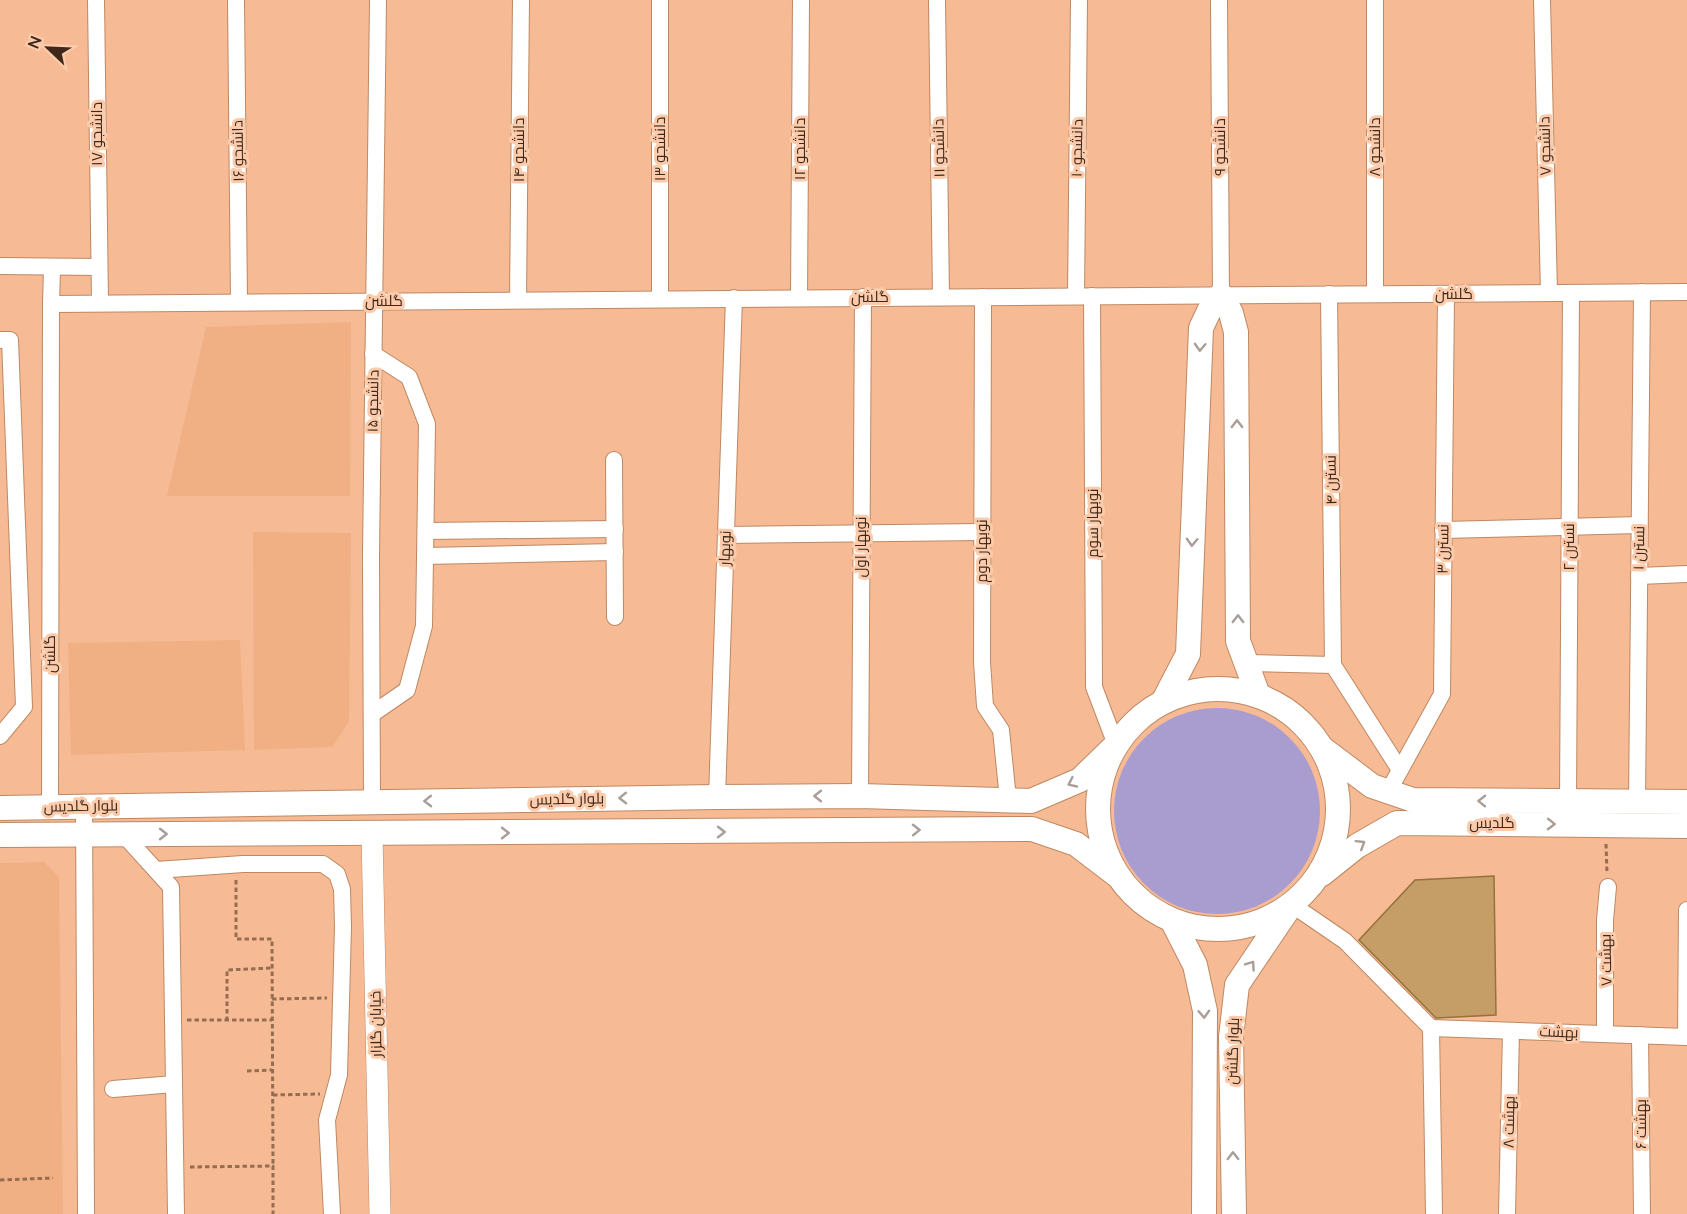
<svg xmlns="http://www.w3.org/2000/svg" width="1687" height="1214" font-family="'Nunito Sans',Cairo,sans-serif">
<style>
.built{fill:#f0b084}
.green{fill:#a99dd0}
.building{fill:#c59e67;stroke:#96713b;stroke-width:1.5}
.lines{fill:none;stroke-linecap:round;stroke-linejoin:round}
.minor-casing{stroke:#bf8862;stroke-width:18}
.tertiary-casing{stroke:#bf8862;stroke-width:22}
.secondary-casing{stroke:#bf8862;stroke-width:26}
.path{stroke:#956d52;stroke-width:3;stroke-dasharray:4.5 3;stroke-linecap:butt}
.minor{stroke:#fff;stroke-width:16}
.tertiary{stroke:#fff;stroke-width:21}
.secondary{stroke:#fff;stroke-width:24}
.oneway{stroke:#a99e98}
.labels{text-anchor:middle;dominant-baseline:central;stroke-width:6;stroke-linejoin:round;paint-order:stroke}
.street-label{font-size:15px;fill:#3f2819;stroke:#fbcbab}
</style>
<rect width="100%" height="100%" fill="#f6bb94"/>
<g class="built">
<path d="M351 322 350 496H167L206 327Z"/>
<path d="M253 532 351 533 349 722 332 747 254 750Z"/>
<path d="M240 640 245 750 71 755 68 643Z"/>
<path d="M44 862 59 877 63 1214H0V863Z"/>
</g>
<circle class="green" cx="1217" cy="811" r="103"/>
<path class="building" d="M1494 876 1496 1015 1436 1018 1359 940 1415 880Z"/>
<g class="lines">
<defs>
<g id="minor">
<path d="M96 0 100 302"/>
<path d="M236 0 239 302"/>
<path d="M937 0 941 297"/>
<path d="M1219 0 1221 295"/>
<path d="M1375 0V294"/>
<path d="M1542 0 1549 293"/>
<path d="M0 266 99 267"/>
<path d="M1329 294 1333 665"/>
<path d="M1076 296 1079 0"/>
<path d="M1092 296 1094 687 1116 745"/>
<path d="M983 297 982 662 985 706 1001 730 1008 799"/>
<path d="M799 298 801 0"/>
<path d="M660 299V0"/>
<path d="M518 300 521 0"/>
<path d="M51 304 52 269"/>
<path d="M0 340H10L24 707 0 736"/>
<path d="M614 460 615 617"/>
<path d="M1443 530 1639 525"/>
<path d="M426 531 615 529"/>
<path d="M726 535 981 532"/>
<path d="M425 556 615 552"/>
<path d="M1639 576 1687 574"/>
<path d="M1246 663 1333 665 1400 770"/>
<path d="M372 714 407 690 424 626 427 424 409 377 373 354"/>
<path d="M1388 792 1442 694 1446 294"/>
<path d="M860 796 863 297"/>
<path d="M717 797 734 298"/>
<path d="M372 801 371 555 378 0"/>
<path d="M1568 802 1571 293"/>
<path d="M1637 803 1642 292"/>
<path d="M84 806 86 1214"/>
<path d="M50 807 51 304 1687 292"/>
<path d="M123 834 171 887 176 1214"/>
<path d="M156 870 243 864H323L337 874 342 889 343 927 339 1075 327 1120 332 1214"/>
<path d="M1291 904 1345 941 1431 1028 1434 1214"/>
<path d="M1431 1028 1687 1037"/>
<path d="M1605 1034V920L1608 887"/>
<path d="M1640 1035 1642 1214"/>
<path d="M1686 1037 1687 910"/>
<path d="M113 1089 174 1084"/>
<path d="M1507 1214 1511 1031"/>
</g>
<path id="tertiary" d="M372 834 380 1214"/>
<g id="secondary">
<circle cx="1218" cy="809" r="120"/>
<path d="M1163 702 1188 654 1201 328 1209 311 1221 295 1231 313 1236 332 1238 641 1258 695"/>
<path d="M1323 749 1372 786 1413 800 1687 802"/>
<path d="M0 808 717 797 860 796 1031 801 1080 780 1116 745"/>
<path d="M0 835 1032 829 1076 844 1118 876"/>
<path d="M1322 874 1357 846 1397 823 1687 826"/>
<path d="M1172 920 1195 965 1205 1011 1204 1214"/>
<path d="M1234 1214 1231 1037 1237 985 1289 908"/>
</g>
</defs>
<use href="#minor" class="minor-casing"/>
<use href="#tertiary" class="tertiary-casing"/>
<use href="#secondary" class="secondary-casing"/>
<g class="path">
<path d="M1606 844 1607 873"/>
<path d="M236 880V939H272L273 1166"/>
<path d="M272 999 327 998"/>
<path d="M187 1020H272"/>
<path d="M227 1021V970L272 968"/>
<path d="M247 1071 272 1070"/>
<path d="M273 1095 320 1094"/>
<path d="M190 1167 273 1166V1214"/>
<path d="M0 1180 53 1178"/>
</g>
<use href="#minor" class="minor"/>
<use href="#tertiary" class="tertiary"/>
<use href="#secondary" class="secondary"/>
</g>
<defs><path id="oneway-chevron" d="M-2-3.5L2.5 0L-2 3.5" fill="none" stroke-width="1.6" stroke-linecap="round" stroke-linejoin="round" transform="scale(1.5)"/></defs>
<g class="oneway">
<use href="#oneway-chevron" transform="translate(1200 347) rotate(92)"/>
<use href="#oneway-chevron" transform="translate(1237 424) rotate(-90)"/>
<use href="#oneway-chevron" transform="translate(1192 542) rotate(92)"/>
<use href="#oneway-chevron" transform="translate(1238 619) rotate(-90)"/>
<use href="#oneway-chevron" transform="translate(1072 783) rotate(155)"/>
<use href="#oneway-chevron" transform="translate(818 796) rotate(180)"/>
<use href="#oneway-chevron" transform="translate(623 798) rotate(179)"/>
<use href="#oneway-chevron" transform="translate(428 801) rotate(179)"/>
<use href="#oneway-chevron" transform="translate(1482 801) rotate(-179)"/>
<use href="#oneway-chevron" transform="translate(1551 824) rotate(1)"/>
<use href="#oneway-chevron" transform="translate(916 830) rotate(-1)"/>
<use href="#oneway-chevron" transform="translate(721 832)"/>
<use href="#oneway-chevron" transform="translate(505 833)"/>
<use href="#oneway-chevron" transform="translate(163 834)"/>
<use href="#oneway-chevron" transform="translate(1361 844) rotate(-32)"/>
<use href="#oneway-chevron" transform="translate(1251 965) rotate(-55)"/>
<use href="#oneway-chevron" transform="translate(1204 1014) rotate(87)"/>
<use href="#oneway-chevron" transform="translate(1233 1156) rotate(-91)"/>
</g>
<g class="labels">
<g class="street-label">
<text transform="translate(97 134) rotate(-90)">دانشجو ۱۷</text>
<text transform="translate(1545 146) rotate(-91)">دانشجو ۷</text>
<text transform="translate(1220 147) rotate(-90)">دانشجو ۹</text>
<text transform="translate(1375 147) rotate(-90)">دانشجو ۸</text>
<text transform="translate(939 148) rotate(-91)">دانشجو ۱۱</text>
<text transform="translate(1077 148) rotate(-89)">دانشجو ۱۰</text>
<text transform="translate(660 149) rotate(-90)">دانشجو ۱۳</text>
<text transform="translate(800 149) rotate(-90)">دانشجو ۱۲</text>
<text transform="translate(519 150) rotate(-90)">دانشجو ۱۴</text>
<text transform="translate(238 151) rotate(-91)">دانشجو ۱۶</text>
<text x="1454" y="294">گلشن</text>
<text x="870" y="297">گلشن</text>
<text x="384" y="301">گلشن</text>
<text transform="translate(373 401) rotate(-89)">دانشجو ۱۵</text>
<text transform="translate(1331 480) rotate(-91)">نسترن ۴</text>
<text transform="translate(1093 523) rotate(-90)">نوبهار سوم</text>
<text transform="translate(861 547) rotate(-90)">نوبهار اول</text>
<text transform="translate(1569 547) rotate(-90)">نسترن ۲</text>
<text transform="translate(725 548) rotate(-88)">نوبهار</text>
<text transform="translate(1639 548) rotate(-89)">نسترن ۱</text>
<text transform="translate(1443 549) rotate(-89)">نسترن ۳</text>
<text transform="translate(982 551) rotate(-90)">نوبهار دوم</text>
<text transform="translate(50 654) rotate(-90)">گلشن</text>
<text transform="translate(567 799) rotate(-1)">بلوار گلدیس</text>
<text transform="translate(81 806) rotate(-1)">بلوار گلدیس</text>
<text x="1492" y="823">گلدیس</text>
<text transform="translate(1606 960) rotate(-91)">بهشت ۷</text>
<text transform="translate(376 1024) rotate(-91)">خیابان گلزار</text>
<text transform="translate(1559 1032) rotate(2)">بهشت</text>
<text transform="translate(1233 1051) rotate(-88)">بلوار گلشن</text>
<text transform="translate(1509 1122) rotate(-89)">بهشت ۸</text>
<text transform="translate(1641 1124) rotate(-90)">بهشت ۶</text>
</g>
</g>
<g transform="translate(48 48) rotate(293)" stroke="#fbcbab" stroke-width="4.5" paint-order="stroke">
<path d="M0-4.5L10 22L0 15L-10 22Z" fill="#3f2819"/>
<text y="-9" font-size="16" font-weight="bold" text-anchor="middle" fill="#3f2819">N</text>
</g>
</svg>
